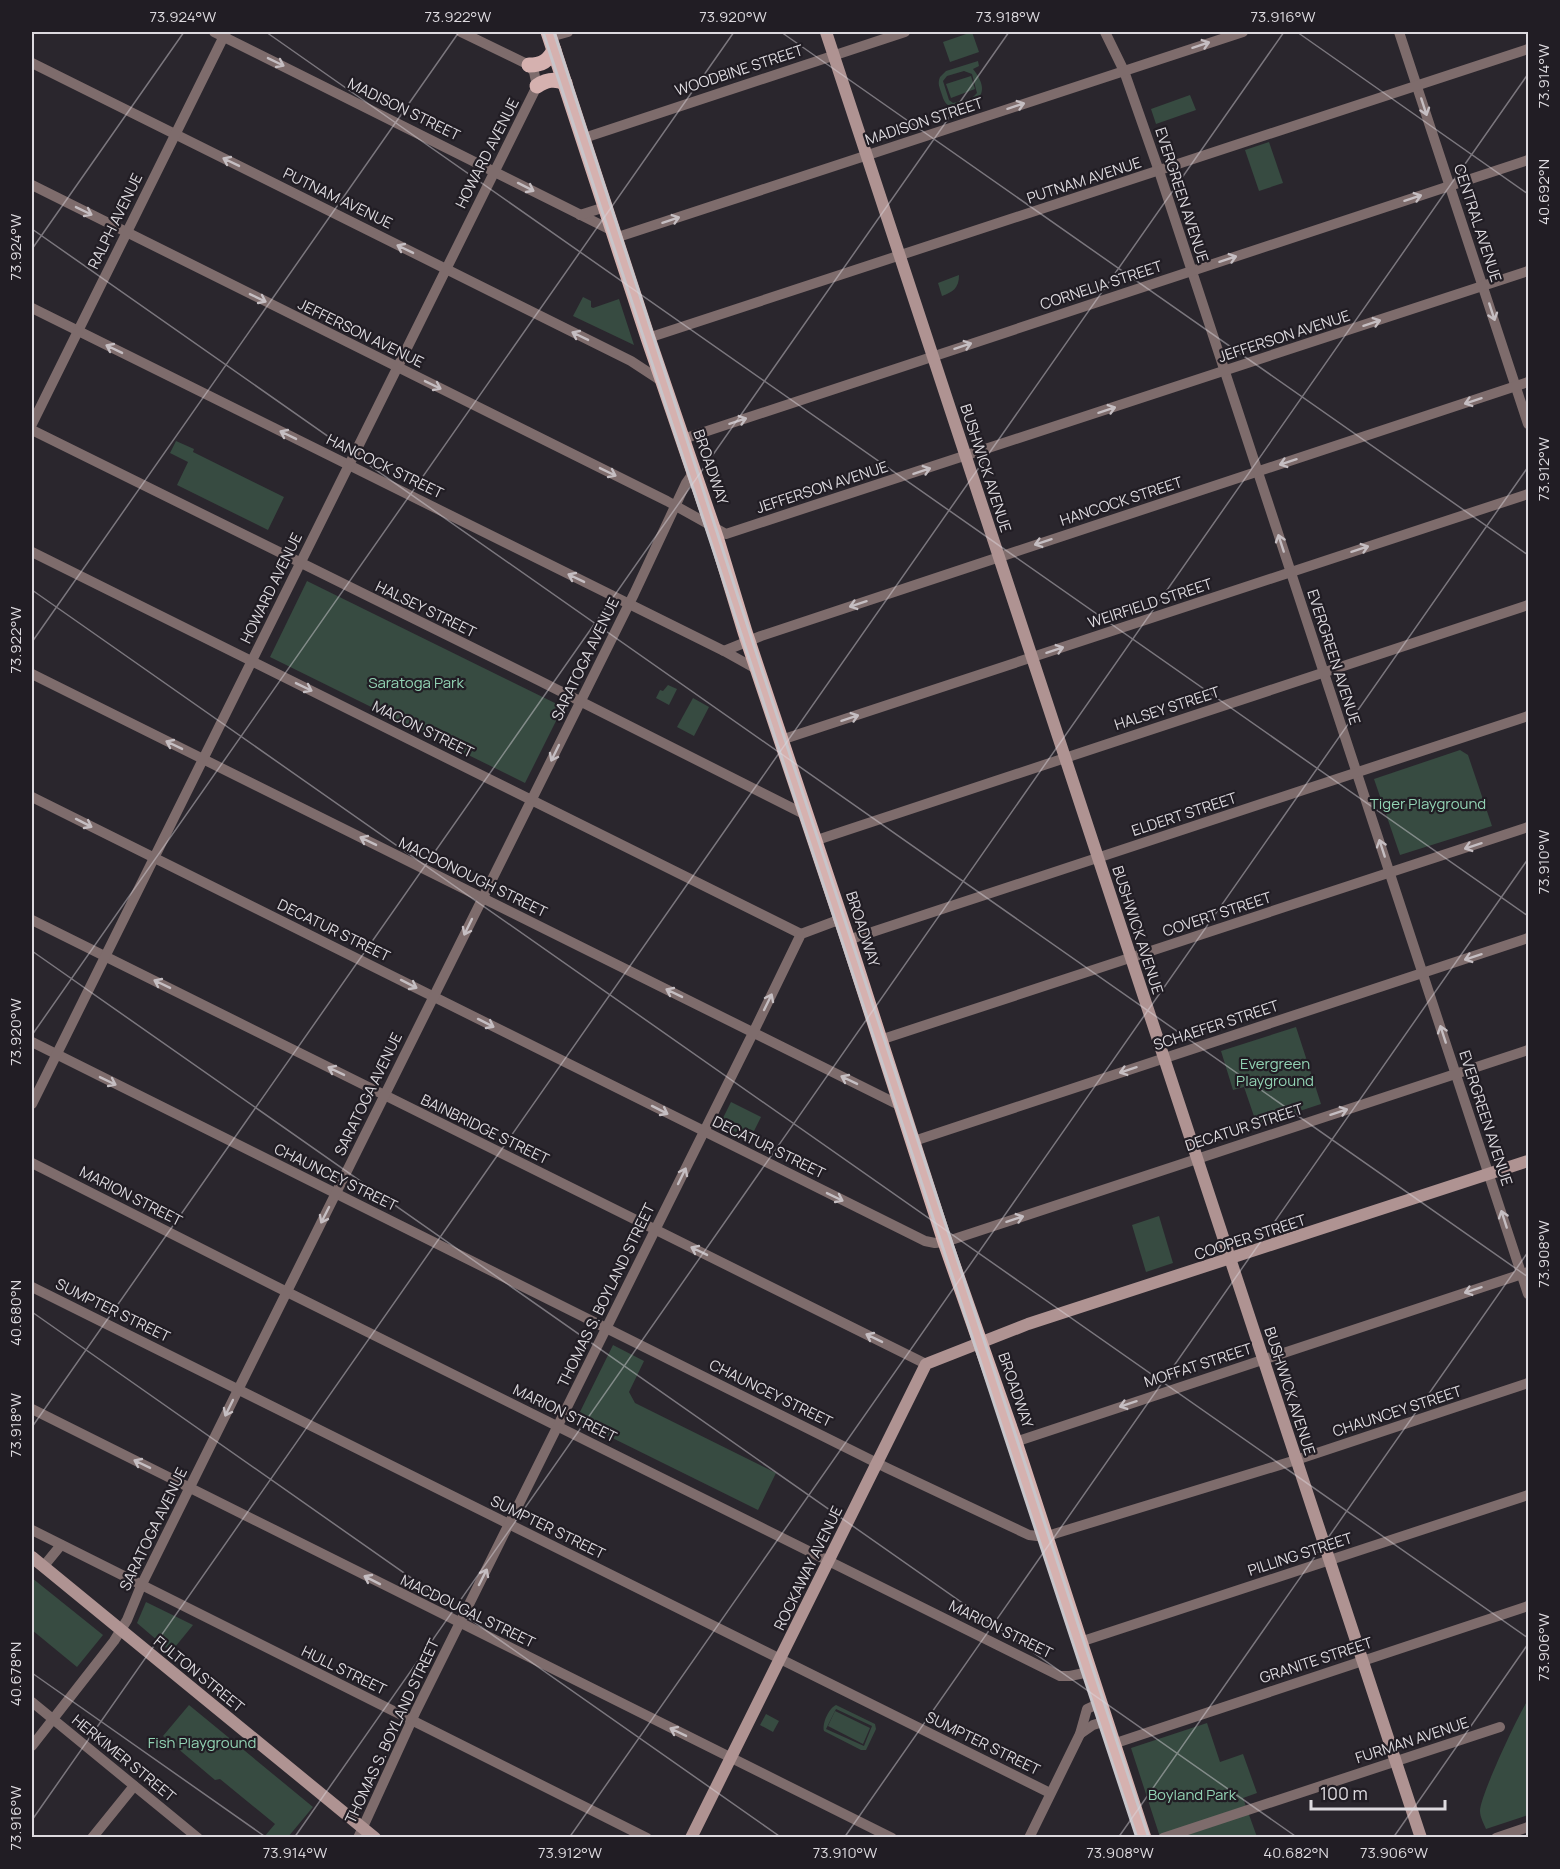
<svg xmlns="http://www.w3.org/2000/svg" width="1560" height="1869" font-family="Manrope,sans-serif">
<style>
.green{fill:#374b41;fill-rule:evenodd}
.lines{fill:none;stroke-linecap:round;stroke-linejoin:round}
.minor{stroke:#7e6c6c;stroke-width:10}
.secondary{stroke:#af9392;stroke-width:12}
.primary{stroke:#d5b1af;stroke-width:15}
.rail{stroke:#c8c5ca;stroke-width:3}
.oneway{stroke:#c5bec2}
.ticks{fill:none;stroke:#dddadf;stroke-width:1.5;stroke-opacity:0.45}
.labels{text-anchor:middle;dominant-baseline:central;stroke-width:4.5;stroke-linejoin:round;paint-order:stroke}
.street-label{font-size:15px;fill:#dddadf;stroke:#211d24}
.park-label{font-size:15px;fill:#92d3b4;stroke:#211d24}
.neatline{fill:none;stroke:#dddadf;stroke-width:2}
.ticks-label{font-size:15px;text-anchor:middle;fill:#dddadf}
</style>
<rect width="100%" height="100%" fill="#2a262d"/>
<g class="green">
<path d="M972 32 979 52 950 62 943 42Z"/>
<path d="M978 61 979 66 973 69C985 84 987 98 967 105 954 109 946 109 942 95 940 88 937 84 940 77L946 71ZM964 71 972 74 977 93 972 98 953 103 949 100 943 81 947 76Z"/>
<path d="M971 76 975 89 951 98 946 84Z"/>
<path d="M1190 95 1196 110 1156 124 1151 109Z"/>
<path d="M1269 142 1283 183 1259 191 1245 150Z"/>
<path d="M959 275C959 288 953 292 942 296L938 283Z"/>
<path d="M583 297 591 301V307L593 308 619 299 634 345 573 316Z"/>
<path d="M176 441 194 449 193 452 284 497 268 530 177 485 188 462 170 453Z"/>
<path d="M307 581 563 707 525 783 270 657Z"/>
<path d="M668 685 677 689 669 705 656 698 660 690 663 691Z"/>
<path d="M693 698 709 707 694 736 677 727Z"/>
<path d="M1460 750 1468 755 1492 826 1400 855 1374 779Z"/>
<path d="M1296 1027 1321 1104 1257 1125 1244 1087 1233 1090 1221 1051Z"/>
<path d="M731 1102 761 1117 750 1139 720 1124Z"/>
<path d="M1159 1216 1173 1263 1146 1272 1132 1225Z"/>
<path d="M613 1345 644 1361 629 1392 635 1403 776 1473 758 1510 576 1420Z"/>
<path d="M32 1578 103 1635 77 1667 32 1630Z"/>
<path d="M146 1602 193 1625 171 1652 137 1623Z"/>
<path d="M1528 1700V1815L1486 1829C1484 1824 1480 1817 1480 1811 1480 1796 1519 1713 1528 1700Z"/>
<path d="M189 1705 313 1807 288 1837H264L275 1824 220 1779 215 1780 163 1736Z"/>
<path d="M836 1705 875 1724 876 1729 866 1750H861L824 1731C822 1723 829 1708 836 1705ZM836 1709 872 1726 864 1746 826 1729Z"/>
<path d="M835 1711 870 1728 863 1744 828 1726Z"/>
<path d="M766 1714 779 1721 773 1732 760 1725Z"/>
<path d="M1207 1723 1220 1762 1243 1754 1257 1793 1243 1798 1257 1837H1160L1131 1748Z"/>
</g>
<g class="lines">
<g class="minor">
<path d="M214 32 613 231"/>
<path d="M1105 32 1124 71 1159 171 1528 1294"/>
<path d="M1399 32 1528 424"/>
<path d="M550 37 568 32"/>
<path d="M32 63 631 361 663 382"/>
<path d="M584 138 905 32"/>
<path d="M32 185 667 501 726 534 1528 271"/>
<path d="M580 215 605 207"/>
<path d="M615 238 1243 32"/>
<path d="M32 308 724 651 758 670"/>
<path d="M648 338 1528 49"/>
<path d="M32 424 226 32"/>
<path d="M32 430 536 679 806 815"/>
<path d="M683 439 1528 160"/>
<path d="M32 552 801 934"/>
<path d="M724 651 761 636 1528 382"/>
<path d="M32 674 901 1106"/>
<path d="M781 740 1528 494"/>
<path d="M32 797 925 1241 935 1243 945 1242 1528 1050"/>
<path d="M814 841 1528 605"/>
<path d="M32 920 926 1364"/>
<path d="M848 940 1528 716"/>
<path d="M880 1040 1528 827"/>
<path d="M32 1042 887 1468 1029 1535 1045 1537 1057 1533 1296 1460 1528 1383"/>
<path d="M32 1104 537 86 534 72 529 65 461 32"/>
<path d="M914 1141 1528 938"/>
<path d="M32 1163 277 1287 1060 1676H1070L1089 1672"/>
<path d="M32 1287 1050 1793"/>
<path d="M32 1409 892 1838"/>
<path d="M1015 1442 1528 1272"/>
<path d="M32 1530 647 1838"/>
<path d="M43 1567 61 1545"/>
<path d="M1080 1642 1528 1495"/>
<path d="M32 1702 198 1838"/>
<path d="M1080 1734 1093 1725 1106 1721"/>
<path d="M1113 1744 1528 1606"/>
<path d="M32 1746 114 1641 127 1620 141 1586 234 1398 634 594 686 483 693 473"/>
<path d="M92 1838 134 1786"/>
<path d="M358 1838 416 1711 753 1033 801 934 841 919"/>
<path d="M1029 1838 1080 1734 1087 1709 1100 1703"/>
<path d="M1163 1838 1500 1727"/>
<path d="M1496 1838 1528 1827"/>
</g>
<g class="secondary">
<path d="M826 32 1421 1838"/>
<path d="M32 1557 375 1838"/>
<path d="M691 1838 926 1364 1028 1324 1528 1161"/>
</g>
<g class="primary">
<path d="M548 32 648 338 717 540 745 632 848 940 945 1242 1015 1442 1144 1838"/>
<path d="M529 65C542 65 548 61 554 50"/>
<path d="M537 86C546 80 554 78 565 83"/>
</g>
<g class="rail">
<path d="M543 32 1137 1838"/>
<path d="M554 32 763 673 1149 1838"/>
</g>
</g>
<defs><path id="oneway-shaft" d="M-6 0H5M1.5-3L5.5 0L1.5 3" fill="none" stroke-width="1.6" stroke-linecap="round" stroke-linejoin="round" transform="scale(1.5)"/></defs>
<g class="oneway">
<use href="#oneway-shaft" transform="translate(1201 45) rotate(-18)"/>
<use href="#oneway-shaft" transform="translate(276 62) rotate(26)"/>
<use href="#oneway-shaft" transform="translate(1016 106) rotate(-18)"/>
<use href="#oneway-shaft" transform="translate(1424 107) rotate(72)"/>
<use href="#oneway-shaft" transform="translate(231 162) rotate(-154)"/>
<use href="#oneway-shaft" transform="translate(526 187) rotate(27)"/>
<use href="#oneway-shaft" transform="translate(1413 198) rotate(-18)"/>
<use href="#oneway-shaft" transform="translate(84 211) rotate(26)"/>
<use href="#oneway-shaft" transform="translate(671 220) rotate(-18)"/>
<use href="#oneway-shaft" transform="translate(405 249) rotate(-154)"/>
<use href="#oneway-shaft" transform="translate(1228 259) rotate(-18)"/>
<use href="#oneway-shaft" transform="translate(258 298) rotate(26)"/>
<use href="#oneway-shaft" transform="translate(1492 312) rotate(72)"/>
<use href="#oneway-shaft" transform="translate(1372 323) rotate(-18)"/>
<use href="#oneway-shaft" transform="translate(580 336) rotate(-154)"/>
<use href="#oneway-shaft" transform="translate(963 346) rotate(-18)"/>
<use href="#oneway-shaft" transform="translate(114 349) rotate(-154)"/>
<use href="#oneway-shaft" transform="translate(433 385) rotate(26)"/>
<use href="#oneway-shaft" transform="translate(1473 401) rotate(162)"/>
<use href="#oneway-shaft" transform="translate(1107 410) rotate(-18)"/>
<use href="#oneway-shaft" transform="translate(738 421) rotate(-18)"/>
<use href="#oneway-shaft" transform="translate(288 435) rotate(-154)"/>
<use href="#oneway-shaft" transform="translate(1288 462) rotate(162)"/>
<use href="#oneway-shaft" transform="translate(922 471) rotate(-18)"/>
<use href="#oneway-shaft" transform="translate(608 472) rotate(26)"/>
<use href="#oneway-shaft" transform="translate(1043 542) rotate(162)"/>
<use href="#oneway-shaft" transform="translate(1281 543) rotate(-108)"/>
<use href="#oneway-shaft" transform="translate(1360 549) rotate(-18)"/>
<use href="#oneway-shaft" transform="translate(576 578) rotate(-154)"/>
<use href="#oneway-shaft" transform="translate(858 604) rotate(162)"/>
<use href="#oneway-shaft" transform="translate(1055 650) rotate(-18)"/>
<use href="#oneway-shaft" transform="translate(304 687) rotate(26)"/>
<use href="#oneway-shaft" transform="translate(850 718) rotate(-18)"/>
<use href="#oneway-shaft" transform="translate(174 745) rotate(-154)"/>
<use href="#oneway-shaft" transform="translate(555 753) rotate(116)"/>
<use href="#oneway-shaft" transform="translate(84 823) rotate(27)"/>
<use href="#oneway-shaft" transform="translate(368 841) rotate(-154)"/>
<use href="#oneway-shaft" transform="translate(1473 846) rotate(162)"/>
<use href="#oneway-shaft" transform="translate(1382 848) rotate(-108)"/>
<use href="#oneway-shaft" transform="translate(468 927) rotate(116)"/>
<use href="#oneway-shaft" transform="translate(1473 957) rotate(162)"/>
<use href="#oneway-shaft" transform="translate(162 984) rotate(-154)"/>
<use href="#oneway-shaft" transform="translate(409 984) rotate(27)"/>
<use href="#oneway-shaft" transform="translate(674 993) rotate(-154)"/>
<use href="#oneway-shaft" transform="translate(768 1002) rotate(-64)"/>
<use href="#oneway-shaft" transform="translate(486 1023) rotate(27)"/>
<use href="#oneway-shaft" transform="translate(1443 1034) rotate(-108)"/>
<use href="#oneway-shaft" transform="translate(1128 1070) rotate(162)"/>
<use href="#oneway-shaft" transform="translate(336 1071) rotate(-154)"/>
<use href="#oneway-shaft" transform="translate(849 1080) rotate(-154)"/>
<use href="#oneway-shaft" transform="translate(108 1081) rotate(26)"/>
<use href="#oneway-shaft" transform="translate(660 1110) rotate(27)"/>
<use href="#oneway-shaft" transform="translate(1339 1112) rotate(-18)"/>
<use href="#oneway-shaft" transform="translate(682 1176) rotate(-64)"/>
<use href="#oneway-shaft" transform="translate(835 1197) rotate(26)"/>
<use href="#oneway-shaft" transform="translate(325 1215) rotate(117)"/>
<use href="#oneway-shaft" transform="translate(1015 1219) rotate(-18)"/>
<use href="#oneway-shaft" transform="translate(1504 1219) rotate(-108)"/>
<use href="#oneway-shaft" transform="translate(699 1251) rotate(-154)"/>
<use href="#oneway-shaft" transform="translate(1473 1290) rotate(162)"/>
<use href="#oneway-shaft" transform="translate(874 1338) rotate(-154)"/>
<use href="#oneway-shaft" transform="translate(1128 1404) rotate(162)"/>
<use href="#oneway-shaft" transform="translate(229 1408) rotate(116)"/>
<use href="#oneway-shaft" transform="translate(142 1464) rotate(-154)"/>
<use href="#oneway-shaft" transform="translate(483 1577) rotate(-63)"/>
<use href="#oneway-shaft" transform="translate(372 1580) rotate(-153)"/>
<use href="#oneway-shaft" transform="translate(678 1732) rotate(-154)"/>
</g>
<path class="ticks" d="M266 32 1528 916M781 32 1528 555M1297 32 1528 194M32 229 1528 1277M32 249 184 32M32 590 1528 1638M32 642 459 32M32 951 1298 1838M32 1035 734 32M32 1312 782 1838M32 1427 1009 32M32 1673 267 1838M32 1820 1284 32M294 1838 1528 74M569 1838 1528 467M844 1838 1528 859M1118 1838 1528 1252M1393 1838 1528 1644"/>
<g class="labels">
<g class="street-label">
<text transform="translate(739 70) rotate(-18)">WOODBINE STREET</text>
<text transform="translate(404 109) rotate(26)">MADISON STREET</text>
<text transform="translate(924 121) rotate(-18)">MADISON STREET</text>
<text transform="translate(487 153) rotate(-63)">HOWARD AVENUE</text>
<text transform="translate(1084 180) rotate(-18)">PUTNAM AVENUE</text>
<text transform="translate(1182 195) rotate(72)">EVERGREEN AVENUE</text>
<text transform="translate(338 198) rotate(26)">PUTNAM AVENUE</text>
<text transform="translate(115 221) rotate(-64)">RALPH AVENUE</text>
<text transform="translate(1478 223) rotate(72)">CENTRAL AVENUE</text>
<text transform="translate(1101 285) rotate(-18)">CORNELIA STREET</text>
<text transform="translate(361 333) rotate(26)">JEFFERSON AVENUE</text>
<text transform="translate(1284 336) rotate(-18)">JEFFERSON AVENUE</text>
<text transform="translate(385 466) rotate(26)">HANCOCK STREET</text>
<text transform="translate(711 467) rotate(71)">BROADWAY</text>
<text transform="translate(986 468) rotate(72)">BUSHWICK AVENUE</text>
<text transform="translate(822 487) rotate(-18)">JEFFERSON AVENUE</text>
<text transform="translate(1121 501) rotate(-18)">HANCOCK STREET</text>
<text transform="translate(271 588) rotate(-64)">HOWARD AVENUE</text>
<text transform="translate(1150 603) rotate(-18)">WEIRFIELD STREET</text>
<text transform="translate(426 609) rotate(26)">HALSEY STREET</text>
<text transform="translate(1334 657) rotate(72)">EVERGREEN AVENUE</text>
<text transform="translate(585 659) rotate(-64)">SARATOGA AVENUE</text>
<text transform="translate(1167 708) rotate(-18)">HALSEY STREET</text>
<text transform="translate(423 729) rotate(26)">MACON STREET</text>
<text transform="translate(1184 814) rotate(-18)">ELDERT STREET</text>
<text transform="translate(473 877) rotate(26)">MACDONOUGH STREET</text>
<text transform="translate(1217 914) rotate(-18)">COVERT STREET</text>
<text transform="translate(863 929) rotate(72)">BROADWAY</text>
<text transform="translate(334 930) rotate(26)">DECATUR STREET</text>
<text transform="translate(1138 930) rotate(72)">BUSHWICK AVENUE</text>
<text transform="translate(1216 1025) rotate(-18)">SCHAEFER STREET</text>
<text transform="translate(368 1094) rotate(-64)">SARATOGA AVENUE</text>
<text transform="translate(1486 1118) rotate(72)">EVERGREEN AVENUE</text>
<text transform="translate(1244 1127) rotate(-18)">DECATUR STREET</text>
<text transform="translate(485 1129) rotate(26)">BAINBRIDGE STREET</text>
<text transform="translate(769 1147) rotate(26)">DECATUR STREET</text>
<text transform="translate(336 1177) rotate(26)">CHAUNCEY STREET</text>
<text transform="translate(131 1196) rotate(27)">MARION STREET</text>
<text transform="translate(1250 1237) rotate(-18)">COOPER STREET</text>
<text transform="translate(606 1295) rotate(-64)">THOMAS S. BOYLAND STREET</text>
<text transform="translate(113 1310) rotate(26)">SUMPTER STREET</text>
<text transform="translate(1198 1365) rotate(-18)">MOFFAT STREET</text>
<text transform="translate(1016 1390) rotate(71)">BROADWAY</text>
<text transform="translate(1290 1391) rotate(72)">BUSHWICK AVENUE</text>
<text transform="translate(771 1393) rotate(26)">CHAUNCEY STREET</text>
<text transform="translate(1397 1411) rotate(-18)">CHAUNCEY STREET</text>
<text transform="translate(565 1413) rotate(26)">MARION STREET</text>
<text transform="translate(548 1527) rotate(26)">SUMPTER STREET</text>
<text transform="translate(153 1529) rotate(-64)">SARATOGA AVENUE</text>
<text transform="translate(1300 1554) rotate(-18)">PILLING STREET</text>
<text transform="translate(808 1568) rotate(-64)">ROCKAWAY AVENUE</text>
<text transform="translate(468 1611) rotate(26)">MACDOUGAL STREET</text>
<text transform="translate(1001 1629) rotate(26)">MARION STREET</text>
<text transform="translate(1316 1660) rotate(-18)">GRANITE STREET</text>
<text transform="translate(344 1670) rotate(26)">HULL STREET</text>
<text transform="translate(199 1674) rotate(39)">FULTON STREET</text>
<text transform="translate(392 1731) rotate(-65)">THOMAS S. BOYLAND STREET</text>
<text transform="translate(1412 1740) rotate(-18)">FURMAN AVENUE</text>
<text transform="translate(983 1743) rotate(26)">SUMPTER STREET</text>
<text transform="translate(124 1758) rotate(39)">HERKIMER STREET</text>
</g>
<g class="park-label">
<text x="416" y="682">Saratoga Park</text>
<text x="1428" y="803">Tiger Playground</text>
<text x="1275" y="1063">Evergreen<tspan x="1275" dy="17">Playground</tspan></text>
<text x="202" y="1742">Fish Playground</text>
<text x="1192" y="1794">Boyland Park</text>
</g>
</g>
<rect width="1560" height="1869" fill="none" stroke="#211d24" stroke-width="66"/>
<path d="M1311 1800v9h134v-9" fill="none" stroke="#dddadf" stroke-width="3"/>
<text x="1320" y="1800" font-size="18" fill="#dddadf" stroke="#211d24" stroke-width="4.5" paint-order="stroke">100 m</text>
<rect x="33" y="33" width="1494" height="1803" class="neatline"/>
<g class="ticks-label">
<text x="183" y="22">73.924°W</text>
<text x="458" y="22">73.922°W</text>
<text x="733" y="22">73.920°W</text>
<text x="1008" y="22">73.918°W</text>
<text x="1283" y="22">73.916°W</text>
<text transform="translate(1544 76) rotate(-90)" y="5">73.914°W</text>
<text transform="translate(1544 192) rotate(-90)" y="5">40.692°N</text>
<text transform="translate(16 247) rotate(-90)" y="5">73.924°W</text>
<text transform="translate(1544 469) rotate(-90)" y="5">73.912°W</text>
<text transform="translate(16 640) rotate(-90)" y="5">73.922°W</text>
<text transform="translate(1544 862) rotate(-90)" y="5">73.910°W</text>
<text transform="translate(16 1032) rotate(-90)" y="5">73.920°W</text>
<text transform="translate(1544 1254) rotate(-90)" y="5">73.908°W</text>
<text transform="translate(16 1313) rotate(-90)" y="5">40.680°N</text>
<text transform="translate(16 1425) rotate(-90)" y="5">73.918°W</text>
<text transform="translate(1544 1647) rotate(-90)" y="5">73.906°W</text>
<text transform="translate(16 1674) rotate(-90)" y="5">40.678°N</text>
<text transform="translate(16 1818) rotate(-90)" y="5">73.916°W</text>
<text x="295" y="1858">73.914°W</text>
<text x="570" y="1858">73.912°W</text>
<text x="845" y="1858">73.910°W</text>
<text x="1120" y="1858">73.908°W</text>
<text x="1296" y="1858">40.682°N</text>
<text x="1394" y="1858">73.906°W</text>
</g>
</svg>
